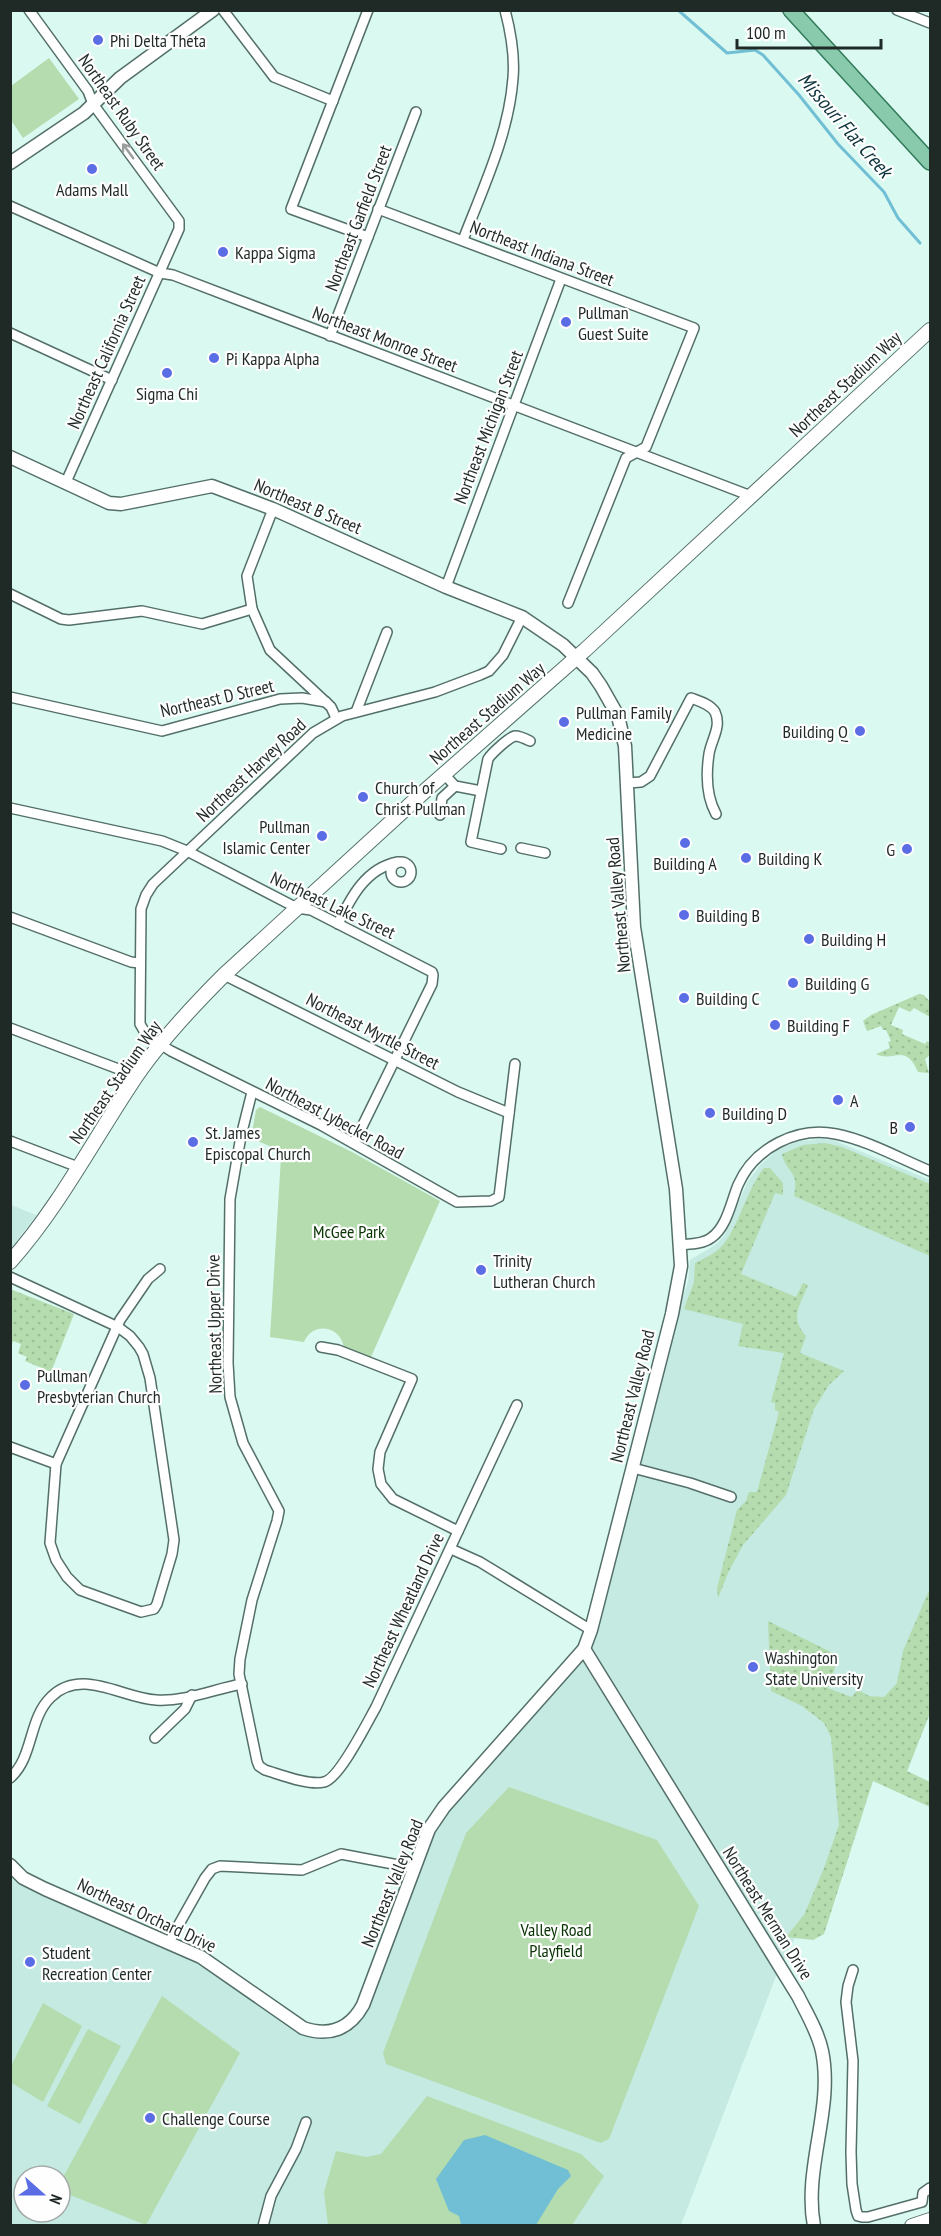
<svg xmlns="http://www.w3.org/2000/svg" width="941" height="2236" font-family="'PT Sans Narrow',sans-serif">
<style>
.built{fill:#c4eae1;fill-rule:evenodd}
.grass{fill:url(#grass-dots)}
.park{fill:#b4dcae}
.water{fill:#71bfd4}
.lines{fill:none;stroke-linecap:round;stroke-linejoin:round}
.stream{stroke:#71bfd4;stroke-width:3}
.minor-casing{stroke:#546f69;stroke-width:12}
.tertiary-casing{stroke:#546f69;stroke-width:15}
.secondary-casing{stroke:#546f69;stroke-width:16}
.primary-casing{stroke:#317a5a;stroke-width:18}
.minor{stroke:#fff;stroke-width:9}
.tertiary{stroke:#fff;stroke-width:12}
.secondary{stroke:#fff;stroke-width:14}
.primary{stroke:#89c9ac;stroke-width:15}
.oneway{stroke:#9a9f9e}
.poi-dot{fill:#5a6de4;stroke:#fefefe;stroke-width:2}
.labels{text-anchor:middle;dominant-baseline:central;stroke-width:4.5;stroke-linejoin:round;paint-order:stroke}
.poi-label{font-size:18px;fill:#1f2a27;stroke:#fefefe;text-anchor:start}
.street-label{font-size:18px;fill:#1f2a27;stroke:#fefefe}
.park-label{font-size:18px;fill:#083403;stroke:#fefefe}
.water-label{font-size:20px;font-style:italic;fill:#0c333c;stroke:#fefefe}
</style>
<defs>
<pattern id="grass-dots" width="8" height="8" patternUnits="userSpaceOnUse" patternTransform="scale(1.5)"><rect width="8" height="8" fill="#b4dcae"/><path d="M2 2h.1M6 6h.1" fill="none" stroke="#9abd96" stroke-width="1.8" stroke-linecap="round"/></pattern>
</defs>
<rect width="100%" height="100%" fill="#daf9f1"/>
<g class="built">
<path d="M820 1139 833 1140 930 1180V1713L901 1787 859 1771 812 1905 778 1971 681 2225H11L10 1874 20 1883 36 1892 196 1961 303 2034 324 2038 337 2036 352 2029 367 2012 433 1835 444 1817 592 1649 680 1304 688 1282 690 1260 715 1245 724 1236 748 1181 761 1164 781 1147 801 1141ZM24 2176H60V2212H24Z"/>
<path d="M11 1205 36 1215 11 1249 10 1205Z"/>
</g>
<g class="grass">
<path d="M919 994 924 995 930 1002V1017L914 1008 910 1012 899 1007 891 1025 903 1030 902 1034 925 1044 927 1041 930 1043V1055L925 1059 929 1073 918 1072C905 1042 894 1063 876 1054L890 1048 888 1042 891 1041 886 1030H883L881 1026 867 1031 863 1021 871 1015Z"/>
<path d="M825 1143 842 1147 930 1184V1256L794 1196C800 1171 786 1173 782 1154L803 1145Z"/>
<path d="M764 1168H770L783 1183V1195L775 1193 741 1274 796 1297 803 1283 808 1285C800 1306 789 1317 806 1336L800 1353 844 1371 829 1385 814 1409 786 1495 743 1545 729 1571 718 1598 717 1588 737 1510 746 1501 749 1492H757L779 1412 775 1410V1403L771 1402 784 1353 738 1346 743 1324 684 1309 694 1282 695 1263C703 1259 712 1255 719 1249 737 1233 746 1190 764 1168Z"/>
<path d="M10 1289 74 1314 51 1372 25 1361 27 1357 18 1353 21 1344 13 1341 11 1346Z"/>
<path d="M930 1588V1713L907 1771 930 1782V1807L873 1781 824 1934 813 1940 786 1937 804 1915 824 1868 839 1825 831 1737 824 1723 802 1706 771 1691 768 1621 839 1656 828 1688 851 1697 858 1690 869 1696 884 1697 897 1683 903 1651Z"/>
</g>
<g class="park">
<path d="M49 58 79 99 23 138 11 120V86Z"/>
<path d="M260 1107 352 1152 440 1201 371 1357 344 1348C341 1326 313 1321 304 1342L270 1337 281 1157 276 1149 251 1138 256 1110Z"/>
<path d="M509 1787 657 1840 699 1906 609 2139 601 2143 386 2064 383 2053 466 1833Z"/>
<path d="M162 1996 240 2053 146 2225 60 2191V2183Z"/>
<path d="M43 2003 82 2026 43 2102 10 2082 11 2066Z"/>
<path d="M88 2029 121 2046 80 2124 47 2106Z"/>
<path d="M427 2096 581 2154 604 2176 572 2225H328L324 2192 336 2151 366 2157 381 2154Z"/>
</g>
<path class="water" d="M485 2135 568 2170 571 2176 558 2189 536 2225H461L459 2216 449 2211 436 2179 464 2140Z"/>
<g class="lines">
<path class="stream" d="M678 10 727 53 755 50 763 55 799 95 838 144 884 192 898 218 920 243"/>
<defs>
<g id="minor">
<path d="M29 10 88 91 93 104 179 221V229L66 482"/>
<path d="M223 10 274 77 333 101"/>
<path d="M897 10 930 23"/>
<path d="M10 206 160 273 173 275 751 496"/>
<path d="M378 209 694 328 646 447 626 458 568 603"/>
<path d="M368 237 291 209 368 10"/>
<path d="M463 240C483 188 509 134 513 78 515 55 511 33 505 10"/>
<path d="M10 333 112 380"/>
<path d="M330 336 416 112"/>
<path d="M273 509 247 576 252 609 270 650 331 707 336 718"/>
<path d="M446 587 561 279"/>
<path d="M10 594 61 619 69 620 142 611 202 624 252 609"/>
<path d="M10 697 162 731 280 699 302 698 326 702"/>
<path d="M356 712 387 632"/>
<path d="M444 774 455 786 481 791"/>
<path d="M628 783 641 782 650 776 691 698C699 701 710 704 715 712 722 727 711 740 709 754 706 774 706 796 716 814"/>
<path d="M10 808 162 841 187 851 297 908 311 910 432 972 433 975 432 984 354 1143"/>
<path d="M440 815 442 798 455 786"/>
<path d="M521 848 545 853"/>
<path d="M501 849 471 842 488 759C491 754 509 737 515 736 520 736 526 739 530 741"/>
<circle cx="401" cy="872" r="10"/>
<path d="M10 917 131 962 139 963"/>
<path d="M338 924C351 897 366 868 398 862"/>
<path d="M224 975 458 1092 509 1113"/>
<path d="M10 1028 137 1076"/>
<path d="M515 1064 499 1197 491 1201 457 1202 321 1125 171 1051 147 1036 140 1024 141 909 146 895 153 884 313 733 342 716 435 692 480 675 489 671 503 655 522 617"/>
<path d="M252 1092 241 1136 230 1199 228 1363 230 1397 243 1443 279 1511 277 1521 252 1600 240 1659 239 1674 257 1761 259 1766 265 1770C279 1774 309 1786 324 1782 339 1779 367 1723 376 1707L517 1405"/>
<path d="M10 1141 78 1167"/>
<path d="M680 1245C691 1244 703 1244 711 1238 727 1227 731 1202 738 1185 754 1148 797 1126 836 1134 867 1140 901 1159 930 1171"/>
<path d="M10 1277 118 1327 130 1336 139 1347 143 1354 150 1378 174 1540 172 1554 157 1604 154 1609 141 1612 80 1590 67 1577 56 1560 50 1543 56 1464"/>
<path d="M321 1347 338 1350 412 1379 380 1452 378 1469 381 1484 393 1499 458 1531"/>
<path d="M10 1447 56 1464 120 1320 148 1279 160 1269"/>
<path d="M633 1468 690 1483 731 1497"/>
<path d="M451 1549 480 1562 591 1630"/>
<path d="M155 1738 185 1709 192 1695"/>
<path d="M10 1778C34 1757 28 1719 51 1697 81 1667 122 1698 156 1700 185 1702 214 1689 242 1684"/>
<path d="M169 1942 205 1878 212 1869 220 1866 302 1870 341 1854 414 1868"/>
<path d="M853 1970 848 1986 846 2002 853 2061 851 2152 852 2184 856 2210 858 2216 862 2217H868L922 2202 923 2193 930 2188"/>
<path d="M263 2226 271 2196 296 2149 306 2122"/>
</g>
<g id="tertiary">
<path d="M10 163 84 113 120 78 213 10"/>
<path d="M10 457 109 503 121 504 212 486 273 509 446 587 522 617 563 645 592 673 601 686 618 716 625 746 634 927 676 1189 681 1266 672 1314 591 1630 584 1649 444 1807 429 1829 363 2005C350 2029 329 2037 303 2028L201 1957 45 1889 23 1878 10 1865"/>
<path d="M584 1649 798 1996C807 2014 818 2032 822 2051 834 2109 803 2168 814 2226"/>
</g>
<g id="secondary">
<path d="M10 1262C60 1206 95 1137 137 1075 162 1039 193 1006 224 975L426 790 585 650 930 330"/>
<path d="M912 2226 930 2220"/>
</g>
<path id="primary" d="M791 10 930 162"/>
</defs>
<use href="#minor" class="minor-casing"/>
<use href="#tertiary" class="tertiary-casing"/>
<use href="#secondary" class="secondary-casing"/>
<use href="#primary" class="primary-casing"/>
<use href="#minor" class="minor"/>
<use href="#tertiary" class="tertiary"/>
<use href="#secondary" class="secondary"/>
<use href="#primary" class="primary"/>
</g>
<defs><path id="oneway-shaft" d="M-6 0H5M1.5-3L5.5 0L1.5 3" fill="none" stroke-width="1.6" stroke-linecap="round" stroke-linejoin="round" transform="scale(1.5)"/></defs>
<use class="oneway" href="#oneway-shaft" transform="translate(128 151) rotate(-126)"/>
<g class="poi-dot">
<circle cx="98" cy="40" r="6"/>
<circle cx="92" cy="169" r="6"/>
<circle cx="223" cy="252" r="6"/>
<circle cx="566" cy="322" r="6"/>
<circle cx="214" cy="358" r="6"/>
<circle cx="167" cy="373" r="6"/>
<circle cx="564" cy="722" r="6"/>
<circle cx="860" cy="731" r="6"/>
<circle cx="363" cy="797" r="6"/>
<circle cx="322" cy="836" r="6"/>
<circle cx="685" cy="843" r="6"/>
<circle cx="907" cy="849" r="6"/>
<circle cx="746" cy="858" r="6"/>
<circle cx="684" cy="915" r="6"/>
<circle cx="809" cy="939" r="6"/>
<circle cx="793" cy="983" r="6"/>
<circle cx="684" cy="998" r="6"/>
<circle cx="775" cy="1025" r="6"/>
<circle cx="838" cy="1100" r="6"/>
<circle cx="710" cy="1113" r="6"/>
<circle cx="910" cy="1127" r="6"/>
<circle cx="193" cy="1142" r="6"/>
<circle cx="481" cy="1270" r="6"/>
<circle cx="25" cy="1385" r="6"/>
<circle cx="753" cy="1667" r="6"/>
<circle cx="30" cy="1962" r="6"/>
<circle cx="150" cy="2118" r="6"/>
</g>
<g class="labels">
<g class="poi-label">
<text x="110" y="40">Phi Delta Theta</text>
<text x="92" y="189" text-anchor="middle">Adams Mall</text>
<text x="235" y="252">Kappa Sigma</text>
<text x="578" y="312">Pullman<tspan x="578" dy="21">Guest Suite</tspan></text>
<text x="226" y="358">Pi Kappa Alpha</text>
<text x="167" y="393" text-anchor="middle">Sigma Chi</text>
<text x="576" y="712">Pullman Family<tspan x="576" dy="21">Medicine</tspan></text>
<text x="848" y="731" text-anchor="end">Building Q</text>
<text x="375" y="787">Church of<tspan x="375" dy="21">Christ Pullman</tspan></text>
<text x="310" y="826" text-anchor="end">Pullman<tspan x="310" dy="21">Islamic Center</tspan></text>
<text x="895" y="849" text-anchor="end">G</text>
<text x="758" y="858">Building K</text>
<text x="685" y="863" text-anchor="middle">Building A</text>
<text x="696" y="915">Building B</text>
<text x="821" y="939">Building H</text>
<text x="805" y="983">Building G</text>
<text x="696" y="998">Building C</text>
<text x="787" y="1025">Building F</text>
<text x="850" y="1100">A</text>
<text x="722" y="1113">Building D</text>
<text x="898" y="1127" text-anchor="end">B</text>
<text x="205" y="1132">St. James<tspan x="205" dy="21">Episcopal Church</tspan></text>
<text x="493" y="1260">Trinity<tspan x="493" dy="21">Lutheran Church</tspan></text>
<text x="37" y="1375">Pullman<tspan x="37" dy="21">Presbyterian Church</tspan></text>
<text x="765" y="1657">Washington<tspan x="765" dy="21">State University</tspan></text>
<text x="42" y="1952">Student<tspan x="42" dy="21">Recreation Center</tspan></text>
<text x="162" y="2118">Challenge Course</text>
</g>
<g class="street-label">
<text transform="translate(122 112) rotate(55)">Northeast Ruby Street</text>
<text transform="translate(358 218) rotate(-69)">Northeast Garfield Street</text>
<text transform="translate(542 253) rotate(21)">Northeast Indiana Street</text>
<text transform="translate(385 339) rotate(21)">Northeast Monroe Street</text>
<text transform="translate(106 352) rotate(-66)">Northeast California Street</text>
<text transform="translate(845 384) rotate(-43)">Northeast Stadium Way</text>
<text transform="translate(488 427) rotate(-69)">Northeast Michigan Street</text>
<text transform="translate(308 506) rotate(23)">Northeast B Street</text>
<text transform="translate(217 698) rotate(-13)">Northeast D Street</text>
<text transform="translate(487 713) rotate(-41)">Northeast Stadium Way</text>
<text transform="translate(251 770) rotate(-43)">Northeast Harvey Road</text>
<text transform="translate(333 905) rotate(25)">Northeast Lake Street</text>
<text transform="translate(618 905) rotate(-95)">Northeast Valley Road</text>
<text transform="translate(373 1031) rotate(27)">Northeast Myrtle Street</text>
<text transform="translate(115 1082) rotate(-55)">Northeast Stadium Way</text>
<text transform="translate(335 1118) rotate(28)">Northeast Lybecker Road</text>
<text transform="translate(214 1324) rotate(-91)">Northeast Upper Drive</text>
<text transform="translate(632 1396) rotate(-76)">Northeast Valley Road</text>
<text transform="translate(403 1610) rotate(-65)">Northeast Wheatland Drive</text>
<text transform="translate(392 1883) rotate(-68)">Northeast Valley Road</text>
<text transform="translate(768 1913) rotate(58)">Northeast Merman Drive</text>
<text transform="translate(147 1915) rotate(25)">Northeast Orchard Drive</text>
</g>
<g class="park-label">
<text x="349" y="1231">McGee Park</text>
<text x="556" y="1929">Valley Road<tspan x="556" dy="21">Playfield</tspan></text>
</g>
<g class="water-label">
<text transform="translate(845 125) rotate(49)">Missouri Flat Creek</text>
</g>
</g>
<rect width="941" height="2236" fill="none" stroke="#1f2a27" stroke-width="24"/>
<g transform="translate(42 2194) rotate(111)"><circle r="28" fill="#fefefe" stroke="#a5a9a8" stroke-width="1.5"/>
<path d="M0-4.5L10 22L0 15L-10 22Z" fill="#5a6de4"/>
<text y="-9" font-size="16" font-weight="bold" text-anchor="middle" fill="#1f2a27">N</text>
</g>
<path d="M737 39v9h144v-9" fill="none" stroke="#1f2a27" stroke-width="3"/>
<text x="746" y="39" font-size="18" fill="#1f2a27" stroke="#fefefe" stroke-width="4.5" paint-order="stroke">100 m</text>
</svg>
